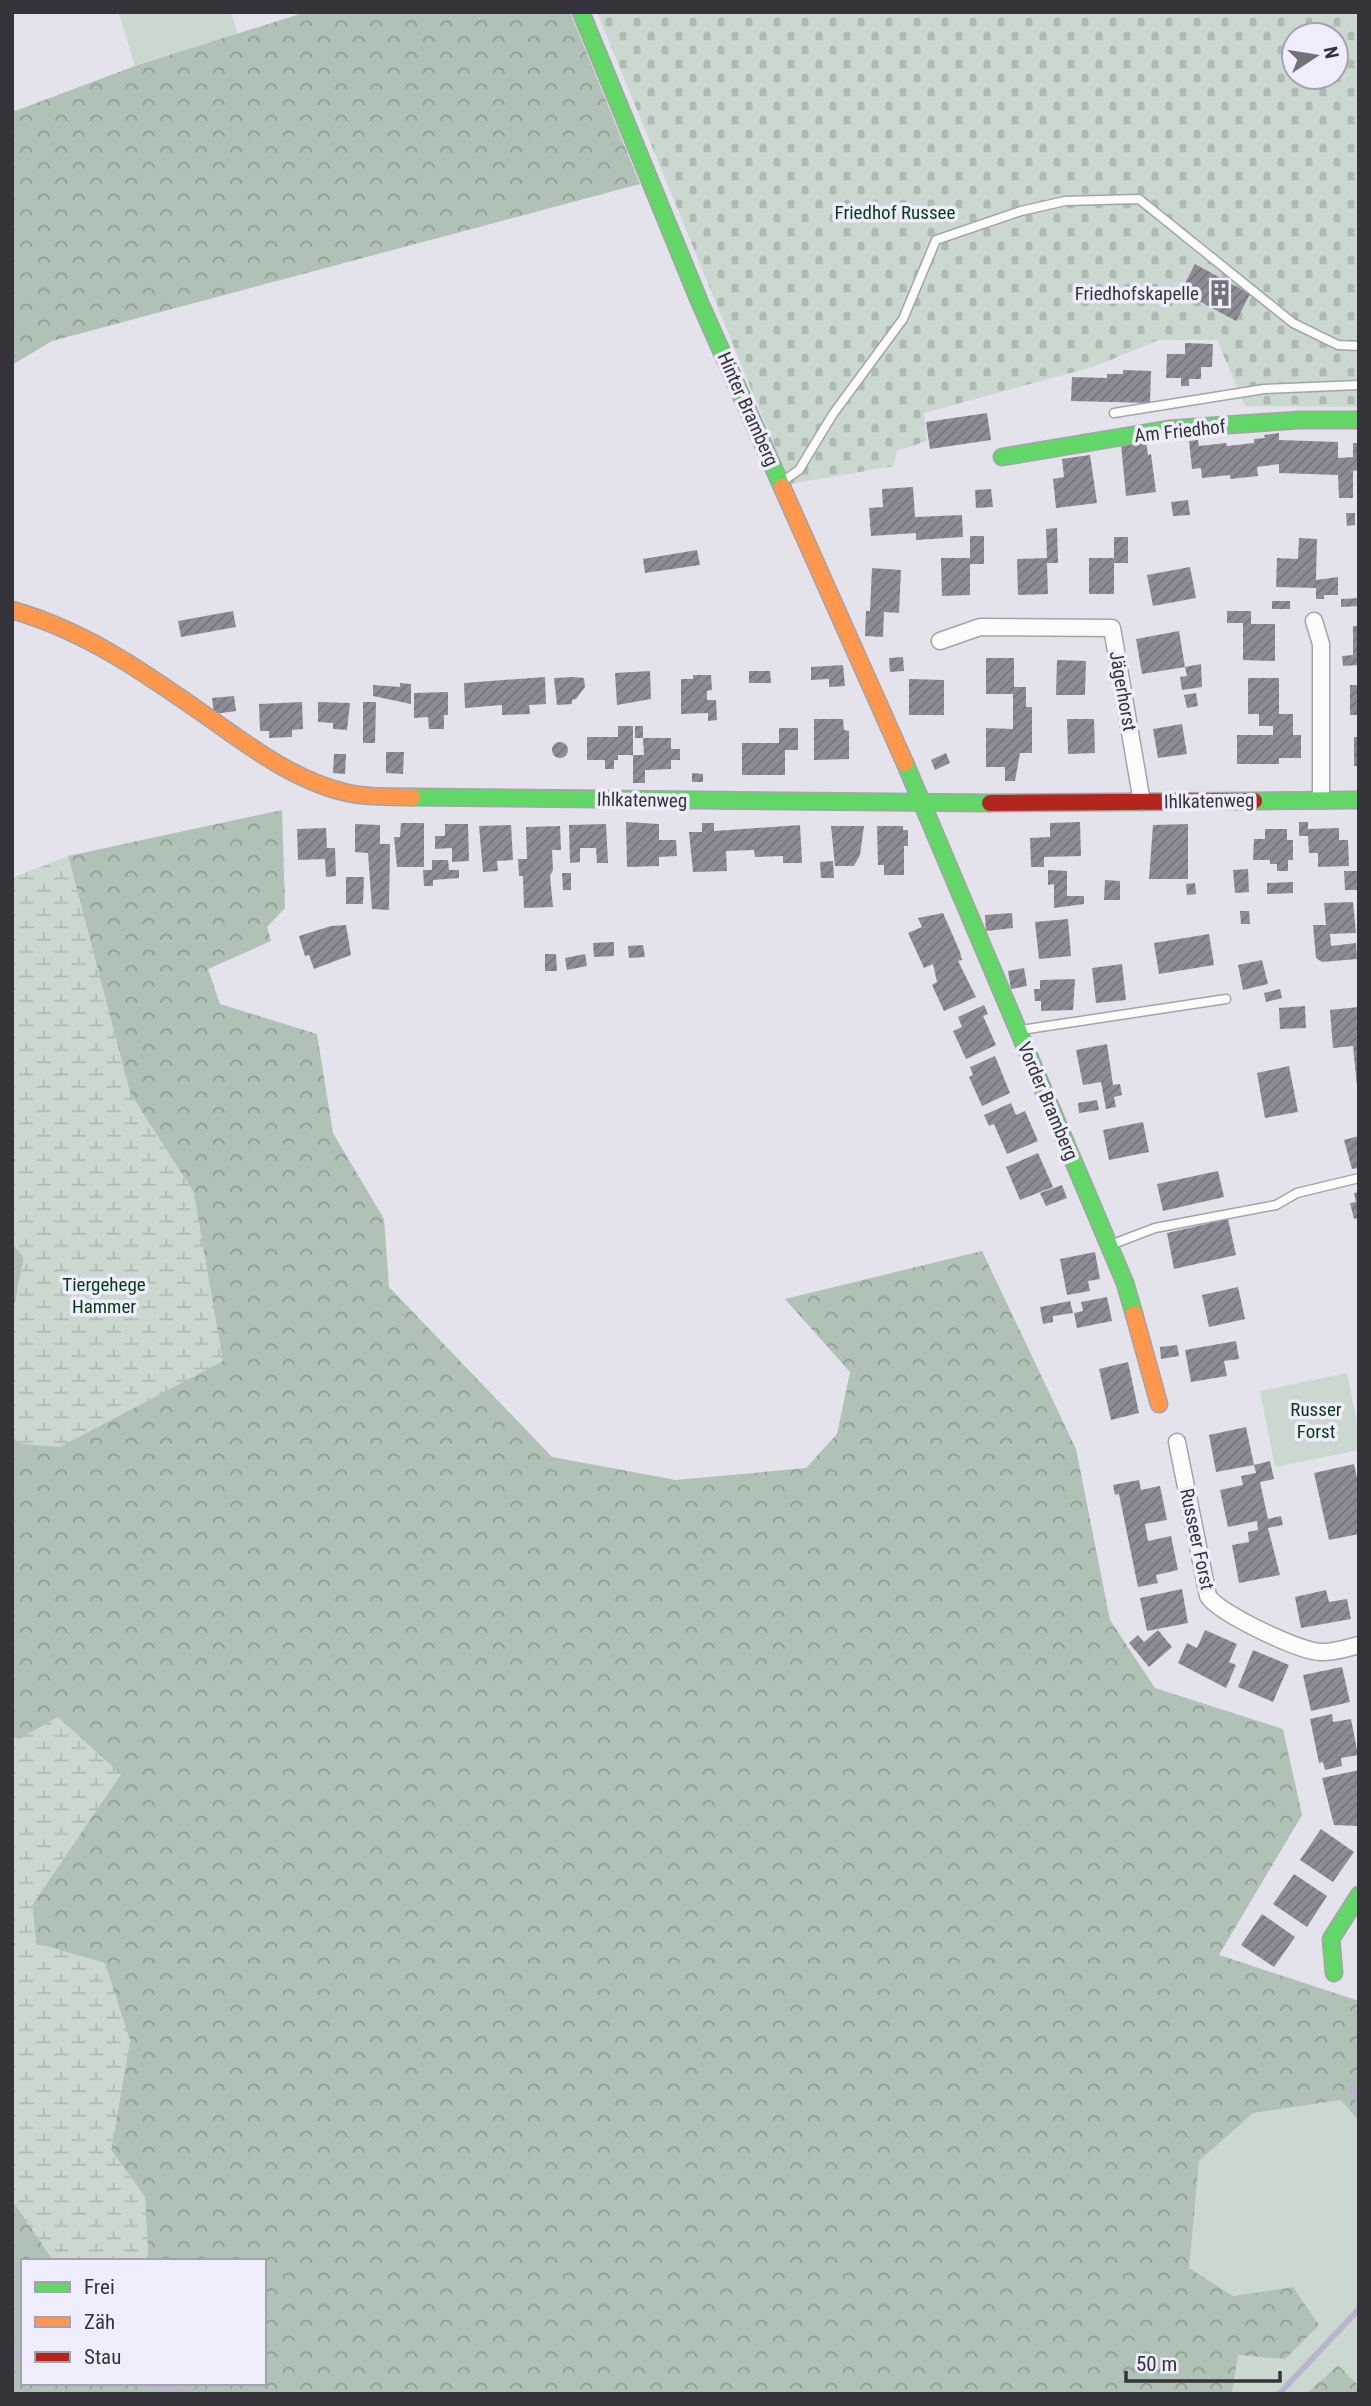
<svg xmlns="http://www.w3.org/2000/svg" width="1371" height="2406" font-family="'Roboto Condensed',sans-serif">
<style>
.green{fill:#cbd8d0}
.forest{fill:url(#forest-crowns)}
.wetland{fill:url(#wetland-marsh)}
.cemetery{fill:url(#cemetery-stones);fill-rule:evenodd}
.lines{fill:none;stroke-linecap:round;stroke-linejoin:round}
.stream{stroke:#b9b4cf;stroke-width:6}
.building{fill:url(#building-hatch)}
.lane-casing{stroke:#a4a3a9;stroke-width:11}
.street-casing{stroke:#a4a3a9;stroke-width:19}
.fast-casing{stroke:#a4a3a9;stroke-width:19}
.slow-casing{stroke:#a4a3a9;stroke-width:19}
.jam-casing{stroke:#a4a3a9;stroke-width:19}
.lane{stroke:#fbfbfc;stroke-width:8}
.street{stroke:#fbfbfc;stroke-width:16}
.fast{stroke:#63d668;stroke-width:16}
.slow{stroke:#ff974d;stroke-width:16}
.jam{stroke:#b3261e;stroke-width:16}
.labels{text-anchor:middle;dominant-baseline:central;stroke-width:7;stroke-linejoin:round;paint-order:stroke}
.park-label{font-size:19px;fill:#053c18;stroke:#efecfc}
.poi-label{font-size:19px;fill:#35343a;stroke:#efecfc;text-anchor:end}
.street-label{font-size:19px;fill:#35343a;stroke:#efecfc}
</style>
<defs>
<pattern id="forest-crowns" width="20" height="18" patternUnits="userSpaceOnUse" patternTransform="scale(1.75)"><rect width="20" height="18" fill="#b0c1b6"/><path d="M2 6a3 3 0 1 1 6 0M12 15a3 3 0 1 1 6 0" fill="none" stroke="#909e95"/></pattern>
<pattern id="wetland-marsh" width="20" height="14" patternUnits="userSpaceOnUse" patternTransform="scale(1.75)"><rect width="20" height="14" fill="#cbd8d0"/><path d="M1 5h8M5 5V1M11 12h8M15 12V8" fill="none" stroke="#afbab3"/></pattern>
<pattern id="cemetery-stones" width="16" height="16" patternUnits="userSpaceOnUse" patternTransform="scale(1.75)"><rect width="16" height="16" fill="#cbd8d0"/><path d="M2 7V4a2 2 0 0 1 4 0v3zM10 15v-3a2 2 0 0 1 4 0v3z" fill="#afbab3"/></pattern>
<pattern id="building-hatch" width="6" height="6" patternUnits="userSpaceOnUse" patternTransform="scale(1.75)"><rect width="6" height="6" fill="#8e8c95"/><path d="M-1 1l2-2M0 6l6-6M5 7l2-2" fill="none" stroke="#75737b"/></pattern>
</defs>
<rect width="100%" height="100%" fill="#e4e2ea"/>
<g class="green">
<path d="M126 12H231L238 34 135 66 119 14Z"/>
<path d="M1347 1373 1359 1431V1450L1275 1467 1260 1391Z"/>
<path d="M1342 2100 1359 2121V2386L1338 2365 1306 2394H1232L1238 2355 1293 2287 1233 2296 1189 2268 1198 2161 1253 2113Z"/>
</g>
<g class="forest">
<path d="M306 12H570L640 184 52 341 12 365V105L15 111 135 66Z"/>
<path d="M282 810 285 908 267 927 271 941 208 969 220 1004 317 1034 333 1133 384 1219 389 1287 552 1457 676 1480 806 1468 837 1434 850 1372 785 1299 982 1251 1076 1449 1110 1620 1155 1688 1283 1729 1302 1815 1219 1955 1359 2001V2121L1341 2100 1253 2113 1199 2161 1189 2268 1233 2296 1293 2287 1319 2325 1285 2359 1238 2355 1232 2394H12V2200L54 2261H23V2383H264V2261H144L148 2255 145 2197 111 2150 130 2040 36 1943 32 1905 121 1774 12 1737V1436L21 1444 194 1193 130 1093 68 856Z"/>
<path d="M12 1243 24 1258 12 1318Z"/>
<path d="M1338 2365 1359 2386V2394H1306Z"/>
</g>
<g class="wetland">
<path d="M68 856 130 1093 194 1193 223 1361 60 1447 21 1444 12 1436V1318L24 1258 12 1243V878Z"/>
<path d="M58 1717 121 1774 32 1905 36 1943 105 1963 130 2040 111 2150 145 2197 148 2255 144 2261H54L12 2200V1737L19 1739Z"/>
</g>
<path class="cemetery" d="M597 12H1359V407L1245 406 1217 340H1158L1096 366 924 413 927 441 897 451 894 466 790 484ZM1294 35H1336V77H1294Z"/>
<g class="lines">
<g class="stream">
<path d="M1351 2088 1359 2100"/>
<path d="M12 2352 23 2355"/>
<path d="M146 2383 191 2394"/>
<path d="M12 2390 14 2394"/>
<path d="M1279 2394 1359 2309"/>
</g>
</g>
<g class="building">
<path d="M1195 264 1250 294 1236 321 1190 296 1193 292 1183 287Z"/>
<path d="M1185 343 1213 344 1212 367H1201V379H1189V386H1181V378H1166L1167 354H1185Z"/>
<path d="M1123 370 1151 371 1150 403 1071 401 1072 377 1107 378V374H1123Z"/>
<path d="M987 413 991 440 930 449 926 422Z"/>
<path d="M1279 433V440L1338 442V458L1353 457V443H1359L1358 470 1353 471V498H1339L1338 475 1279 473V464L1257 467 1258 476 1230 479V475L1202 478 1201 468 1192 469 1189 441 1198 440 1199 446 1226 443 1227 446 1254 443V439L1265 438 1264 435Z"/>
<path d="M1146 441 1148 455 1151 454 1156 492 1126 496 1121 444Z"/>
<path d="M1090 455 1097 503 1056 508 1053 479 1064 477 1062 459Z"/>
<path d="M913 487 915 517 962 515 963 537 916 540V533L871 536 869 508 883 507 882 489Z"/>
<path d="M991 489 993 507 976 508 975 490Z"/>
<path d="M1188 500 1190 515 1173 516 1171 502Z"/>
<path d="M1346 513H1355V525L1347 526Z"/>
<path d="M1057 528 1058 563H1047L1048 594 1018 595 1017 559 1047 558 1046 529Z"/>
<path d="M970 536H984V564H970V595L942 596 941 558H970Z"/>
<path d="M1114 537H1128V563H1114V594H1089V558H1114Z"/>
<path d="M1299 538 1317 539 1316 580 1338 577V595H1324V599H1316V588L1276 587 1277 558 1298 559Z"/>
<path d="M697 550 700 565 645 573 643 559Z"/>
<path d="M1190 567 1196 598 1153 606 1147 575Z"/>
<path d="M872 568 901 570 899 613 884 612 883 637 865 636 866 611H870Z"/>
<path d="M1359 598V606L1341 607V599Z"/>
<rect x="1272" y="601" width="18" height="8"/>
<path d="M233 611 236 627 181 637 178 621Z"/>
<path d="M1227 611H1251V624H1275V661L1243 660V623H1227Z"/>
<path d="M1353 626H1359V665L1343 666 1342 656 1353 655Z"/>
<path d="M1179 631 1185 667 1201 664 1202 687 1182 690 1180 677 1187 676 1185 667 1142 674 1136 639Z"/>
<path d="M903 657 904 671 890 672 889 658Z"/>
<path d="M986 658H1014V687H1026V707H1032V753H1020L1015 781H1005V767H986V728L1013 729V694H986Z"/>
<path d="M1057 660 1086 661 1085 695H1056Z"/>
<path d="M843 665 845 686 829 687V679L811 680V667Z"/>
<path d="M650 671 651 699 617 705 615 673Z"/>
<path d="M749 671H770L771 683H749Z"/>
<path d="M693 675H711L712 690 707 691V700H716L717 720 708 721V713L681 714V679H693Z"/>
<path d="M545 677 546 704 529 705 530 714 502 715V705L465 708 464 683Z"/>
<path d="M573 677 584 678 585 687 576 699 572 700V704L557 705 554 678Z"/>
<path d="M1248 678H1279V714H1293V735H1301V758H1279V764H1237V735H1273V726H1259V714H1248Z"/>
<path d="M909 679 944 680V715H909Z"/>
<path d="M400 683 411 684V704L373 696V685L400 687Z"/>
<rect x="1350" y="685" width="9" height="30"/>
<path d="M448 692V715H444V729H429L428 717 414 718V693Z"/>
<path d="M1196 693 1198 706 1187 708 1184 695Z"/>
<path d="M234 696 236 711 214 714 212 698Z"/>
<path d="M302 702 303 729 292 730V737L269 738V731H260L259 704Z"/>
<path d="M318 702 350 703 347 730 333 729V723L318 722Z"/>
<path d="M363 702H376L375 743H363Z"/>
<path d="M814 719H843L844 730 849 731V759L814 760Z"/>
<path d="M1067 719H1094L1095 753 1068 754Z"/>
<path d="M1182 724 1187 754 1158 758 1153 729Z"/>
<path d="M618 726H633V755H618V760H614V769H605V760H587V737H618Z"/>
<rect x="635" y="726" width="8" height="12"/>
<path d="M779 728H798V750H785V775H742V743H779Z"/>
<rect x="1354" y="737" width="5" height="29"/>
<path d="M643 738H671V749H680V760H671V769L645 770V783H633V755H644Z"/>
<circle cx="560" cy="750" r="8"/>
<path d="M386 752H404L403 774 386 773Z"/>
<path d="M946 753 950 763 935 770 931 760Z"/>
<path d="M334 754H346L345 774 333 773Z"/>
<path d="M692 773 703 774V782H692Z"/>
<path d="M626 822 659 824V840H676L677 856 659 857V866L627 867Z"/>
<path d="M1080 822 1081 856 1044 857V867H1031L1030 838 1050 837V823Z"/>
<path d="M1299 822H1308V829L1339 828V840H1348L1349 866 1318 867V853H1309L1308 836H1299Z"/>
<path d="M401 823H424V867H397L394 837H400Z"/>
<path d="M702 823H714V831L800 825 802 863H783V856L755 857 754 850 726 851 727 871 693 872 689 832H702Z"/>
<path d="M355 824 380 825V844H390L389 910 372 909 368 853 355 852Z"/>
<path d="M445 824H468L469 861 452 862V848L435 849V836H445Z"/>
<path d="M606 824 608 863H597L596 848H580V862L570 863 569 825Z"/>
<path d="M1188 824V879H1149L1153 825Z"/>
<path d="M511 825 513 860 497 861 498 871 483 872 479 826Z"/>
<path d="M560 826 561 850H552L553 870 550 876 553 907 524 908 523 876H519L518 859H527L526 827Z"/>
<path d="M831 826H864L860 855 854 866H835Z"/>
<path d="M877 826H903V830H908V846H904V875H884V865H878Z"/>
<path d="M326 828 327 848H335L336 876 326 877 325 859 298 860 297 829Z"/>
<path d="M1265 829H1287V840H1293V860H1288V871H1277V864H1270V860H1253L1254 839H1265Z"/>
<path d="M432 860H448L449 870H459V878L433 880V886H424L423 870H432Z"/>
<path d="M833 861 834 878H821L820 862Z"/>
<path d="M1248 869 1249 892 1235 893 1233 870Z"/>
<path d="M1048 870 1067 871V896H1084V904L1054 908V884L1048 885Z"/>
<path d="M1344 871H1359L1358 890H1345Z"/>
<path d="M562 873H571V890H563Z"/>
<path d="M346 877H364L363 904H346Z"/>
<path d="M1105 880 1120 881V900H1104Z"/>
<path d="M1293 882V893L1267 894V883Z"/>
<path d="M1195 883 1196 894 1187 895 1186 884Z"/>
<path d="M1353 902 1356 933 1330 934 1331 946 1356 943 1357 959 1322 962 1316 958 1313 925H1326L1324 903Z"/>
<path d="M1240 911H1249L1250 924H1241Z"/>
<path d="M943 913 960 952 962 960 958 961 976 997 944 1011 932 985 937 982 933 964 924 968 908 933 922 927 918 918Z"/>
<path d="M1012 913 1013 928 986 931 985 915Z"/>
<path d="M1068 919 1071 956 1039 959 1035 922Z"/>
<path d="M346 925 351 955 314 969 309 955 305 956 299 936 331 926Z"/>
<path d="M1209 934 1214 965 1159 974 1154 943Z"/>
<path d="M614 942V956L594 957 593 943Z"/>
<path d="M643 945 645 957 629 958 628 946Z"/>
<path d="M545 954H556L557 971H545Z"/>
<path d="M585 954 587 966 567 970 565 958Z"/>
<path d="M1262 960 1268 984 1243 990 1238 965Z"/>
<path d="M1122 964 1126 1000 1096 1003 1092 968Z"/>
<path d="M1024 968 1027 986 1011 989 1008 971Z"/>
<path d="M1075 979 1073 1010 1041 1011V1001H1035L1034 989H1040V980Z"/>
<path d="M1280 989 1282 998 1266 1002 1264 993Z"/>
<path d="M984 1005 988 1014 983 1016 996 1045 966 1059 953 1031 962 1027 958 1017Z"/>
<path d="M1305 1006 1306 1028 1280 1029 1279 1008Z"/>
<path d="M1359 1007V1086H1357L1353 1046 1333 1048 1330 1010Z"/>
<path d="M1107 1044 1113 1085 1120 1084 1122 1095 1114 1097 1116 1107 1106 1109 1101 1082 1083 1085 1076 1050Z"/>
<path d="M995 1056 1010 1093 982 1106 969 1077 973 1075 970 1067Z"/>
<path d="M1289 1066 1298 1112 1265 1118 1257 1073Z"/>
<path d="M1097 1100 1099 1110 1079 1113 1078 1103Z"/>
<path d="M1011 1103 1016 1115 1025 1111 1038 1141 1007 1154 994 1124 989 1126 984 1115Z"/>
<path d="M1143 1122 1149 1152 1109 1160 1103 1130Z"/>
<path d="M1359 1136V1168L1352 1169 1344 1140Z"/>
<path d="M1038 1153 1053 1187 1020 1200 1006 1167Z"/>
<path d="M1218 1171 1224 1197 1163 1211 1157 1184Z"/>
<path d="M1062 1185 1067 1198 1046 1206 1040 1193Z"/>
<path d="M1359 1192V1218L1354 1219 1350 1203 1356 1202 1354 1193Z"/>
<path d="M1228 1219 1236 1255 1174 1269 1167 1233Z"/>
<path d="M1095 1252 1100 1279 1088 1281 1090 1291 1067 1295 1060 1259Z"/>
<path d="M1238 1287 1245 1319 1209 1327 1202 1295Z"/>
<path d="M1107 1297 1112 1321 1077 1328 1074 1313 1083 1311 1081 1302Z"/>
<path d="M1070 1301 1073 1313 1053 1316V1322L1043 1324 1040 1307Z"/>
<path d="M1236 1341 1239 1359 1224 1361 1227 1376 1191 1382 1185 1350Z"/>
<path d="M1177 1345 1179 1356 1161 1359 1160 1347Z"/>
<path d="M1128 1362 1139 1413 1111 1420 1099 1369Z"/>
<path d="M1246 1427 1254 1465 1216 1472 1209 1435Z"/>
<path d="M1270 1461 1274 1479 1260 1482 1268 1519 1281 1516 1283 1525 1268 1528 1280 1575 1239 1583 1232 1545 1249 1542 1248 1532 1258 1530 1257 1521 1228 1527 1220 1490 1243 1485 1241 1476 1256 1473 1254 1465Z"/>
<path d="M1354 1464 1359 1487V1534L1329 1540 1314 1473Z"/>
<path d="M1139 1480 1141 1490 1160 1486 1167 1520 1145 1524 1148 1541 1171 1536 1178 1570 1156 1575 1158 1583 1138 1587 1119 1494 1115 1495 1113 1485Z"/>
<path d="M1182 1589 1188 1623 1147 1631 1140 1598Z"/>
<path d="M1326 1590 1329 1602 1347 1599 1351 1619 1301 1628 1295 1597Z"/>
<path d="M1158 1630 1172 1647 1149 1667 1129 1643 1138 1635 1144 1642Z"/>
<path d="M1205 1630 1237 1644 1229 1662 1236 1665 1226 1688 1178 1663 1187 1643 1197 1648Z"/>
<path d="M1253 1650 1289 1665 1273 1702 1238 1687Z"/>
<path d="M1342 1667 1350 1702 1311 1711 1303 1675Z"/>
<path d="M1332 1714 1333 1722 1351 1719 1358 1755 1341 1758 1342 1766 1325 1770 1323 1762 1319 1763 1310 1719Z"/>
<path d="M1359 1770V1826L1334 1825 1322 1778Z"/>
<path d="M1321 1829 1354 1852 1333 1882 1300 1860Z"/>
<path d="M1294 1874 1327 1896 1307 1927 1273 1904Z"/>
<path d="M1262 1914 1295 1937 1274 1967 1241 1945Z"/>
</g>
<g class="lines">
<defs>
<g id="lane">
<path d="M1114 413 1264 389 1359 385"/>
<path d="M783 481 799 470 833 414 903 319 936 240 1021 211 1065 201 1139 199 1293 323 1338 345 1359 346"/>
<path d="M1021 1030 1226 999"/>
<path d="M1113 1244 1155 1228 1276 1205 1297 1193 1359 1178"/>
</g>
<g id="street">
<path d="M1314 621 1321 644V800"/>
<path d="M940 641 980 627 1112 628 1142 802"/>
<path d="M1177 1442 1208 1596C1218 1613 1299 1651 1320 1652 1333 1653 1347 1648 1359 1645"/>
</g>
<g id="fast">
<path d="M581 12 700 303 782 487"/>
<path d="M1002 457 1169 429 1299 420H1359"/>
<path d="M905 763 1125 1283 1134 1314"/>
<path d="M412 797 990 803"/>
<path d="M1254 801 1359 800"/>
<path d="M1334 1973 1331 1939 1359 1895"/>
</g>
<g id="slow">
<path d="M782 487 905 763"/>
<path d="M12 610C86 631 145 673 208 717 250 747 297 782 348 793 369 798 391 796 412 797"/>
<path d="M1134 1314 1159 1404"/>
</g>
<path id="jam" d="M990 803 1254 801"/>
</defs>
<use href="#lane" class="lane-casing"/>
<use href="#street" class="street-casing"/>
<use href="#fast" class="fast-casing"/>
<use href="#slow" class="slow-casing"/>
<use href="#jam" class="jam-casing"/>
<use href="#lane" class="lane"/>
<use href="#street" class="street"/>
<use href="#fast" class="fast"/>
<use href="#slow" class="slow"/>
<use href="#jam" class="jam"/>
</g>
<defs>
<symbol id="building-bare" viewBox="-9 -9 18 18"><path d="M-4-6H4V6H1V3H-1V6H-4ZM-2.5-4.3h1.7v1.8h-1.7ZM.8-4.3h1.7v1.8H.8ZM-2.5-1h1.7V.8h-1.7ZM.8-1h1.7V.8H.8Z" fill="#727178" stroke="#efecfc" stroke-width="2.5" paint-order="stroke"/></symbol>
</defs>
<g fill-rule="evenodd">
<use href="#building-bare" x="1201" y="274" width="38" height="38"/>
</g>
<g class="labels">
<g class="park-label">
<text x="895" y="212">Friedhof Russee</text>
<text x="104" y="1284">Tiergehege<tspan x="104" dy="22">Hammer</tspan></text>
<text x="1316" y="1409">Russer<tspan x="1316" dy="22">Forst</tspan></text>
</g>
<g class="poi-label">
<text x="1199" y="293">Friedhofskapelle</text>
</g>
<g class="street-label">
<text transform="translate(748 409) rotate(66)">Hinter Bramberg</text>
<text transform="translate(1180 431) rotate(-6)">Am Friedhof</text>
<text transform="translate(1123 691) rotate(80)">Jägerhorst</text>
<text transform="translate(642 800) rotate(1)">Ihlkatenweg</text>
<text transform="translate(1209 801) rotate(-1)">Ihlkatenweg</text>
<text transform="translate(1048 1101) rotate(67)">Vorder Bramberg</text>
<text transform="translate(1197 1539) rotate(78)">Russeer Forst</text>
</g>
</g>
<rect width="1371" height="2406" fill="none" stroke="#35343a" stroke-width="28"/>
<rect x="21" y="2259" width="245" height="126" fill="#efecfc" stroke="#a5a2ae" stroke-width="2"/>
<rect x="35" y="2282" width="35" height="10" fill="#63d668" stroke="#a5a2ae" stroke-width="2"/>
<text x="84" y="2294" font-size="21" fill="#35343a">Frei</text>
<rect x="35" y="2317" width="35" height="10" fill="#ff974d" stroke="#a5a2ae" stroke-width="2"/>
<text x="84" y="2329" font-size="21" fill="#35343a">Zäh</text>
<rect x="35" y="2352" width="35" height="10" fill="#b3261e" stroke="#a5a2ae" stroke-width="2"/>
<text x="84" y="2364" font-size="21" fill="#35343a">Stau</text>
<g transform="translate(1315 56) rotate(78)"><circle r="33" fill="#efecfc" stroke="#a5a2ae" stroke-width="2"/>
<path d="M0-5L12 26L0 18L-12 26Z" fill="#727178"/>
<text y="-10" font-size="19" font-weight="bold" text-anchor="middle" fill="#35343a">N</text>
</g>
<path d="M1126 2371v10h154v-10" fill="none" stroke="#35343a" stroke-width="3.5"/>
<text x="1136" y="2371" font-size="21" fill="#35343a" stroke="#efecfc" stroke-width="5" paint-order="stroke">50 m</text>
</svg>
